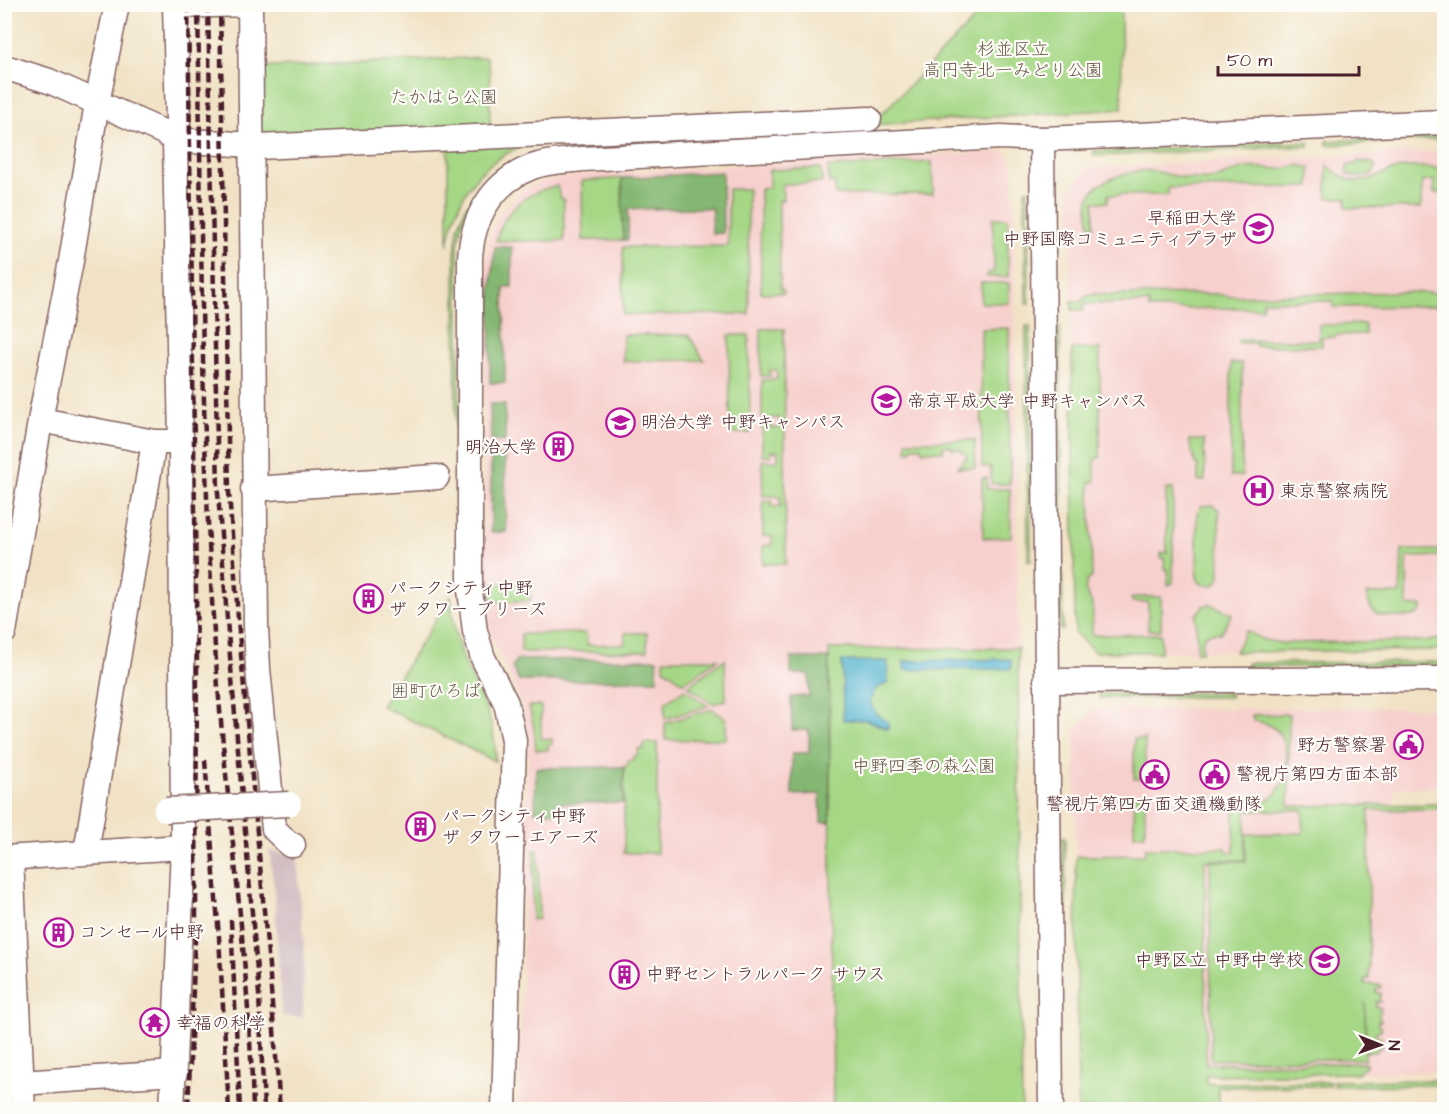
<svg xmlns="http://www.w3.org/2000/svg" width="1449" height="1114" font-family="'Architects Daughter','Klee One',sans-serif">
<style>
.built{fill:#f7d0cd}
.industrial{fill:#d2bec3}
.green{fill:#a5d785;stroke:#787b58;stroke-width:1.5}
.forest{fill:#84b872;stroke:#676c4e;stroke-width:1.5}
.water{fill:#51b2cf;stroke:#4e687d;stroke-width:1.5}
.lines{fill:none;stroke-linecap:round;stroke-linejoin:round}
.minor-casing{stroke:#846361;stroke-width:27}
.minor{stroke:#fff;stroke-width:24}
.rail{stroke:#4a1f2b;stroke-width:4.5;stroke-dasharray:9 4.5;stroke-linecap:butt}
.minor-bridge-casing{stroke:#846361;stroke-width:27;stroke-linecap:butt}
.minor-bridge{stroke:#fff;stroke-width:24}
.labels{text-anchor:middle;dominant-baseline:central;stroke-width:4.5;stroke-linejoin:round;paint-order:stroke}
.park-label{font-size:18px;fill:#655646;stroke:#fdfcf7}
.poi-label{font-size:18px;fill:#4a1f2b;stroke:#fdfcf7;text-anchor:start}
</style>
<rect width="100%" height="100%" fill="#fdfcf7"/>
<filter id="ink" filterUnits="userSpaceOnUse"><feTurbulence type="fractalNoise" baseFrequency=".0167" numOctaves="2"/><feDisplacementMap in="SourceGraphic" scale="12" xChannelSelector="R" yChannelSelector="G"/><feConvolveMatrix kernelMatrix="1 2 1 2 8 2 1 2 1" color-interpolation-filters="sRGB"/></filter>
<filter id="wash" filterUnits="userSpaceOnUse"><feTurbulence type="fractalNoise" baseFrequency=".008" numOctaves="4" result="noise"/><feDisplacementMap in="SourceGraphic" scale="24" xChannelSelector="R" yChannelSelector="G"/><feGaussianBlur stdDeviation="1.35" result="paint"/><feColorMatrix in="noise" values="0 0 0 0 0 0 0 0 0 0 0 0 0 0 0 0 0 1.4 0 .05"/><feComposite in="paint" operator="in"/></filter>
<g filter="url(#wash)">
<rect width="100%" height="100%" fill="#f1e2c5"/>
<g class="built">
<path d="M1003 151 1013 161 1018 648 829 649 833 1109H519L528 743 523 711 515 688 492 638 488 624 485 594 484 280 489 241 493 226 499 213 519 193 531 186 545 181 583 174Z"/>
<path d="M1444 151V650L1095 652 1075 633 1070 188 1090 168Z"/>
<path d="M1444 708V787L1394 788V805L1444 804V1072L1206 1075 1205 855 1076 856 1075 730 1095 709Z"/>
</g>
<path class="industrial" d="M269 851 297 854 304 946 303 1017 282 1016 274 886Z"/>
<g class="green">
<path d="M988 5H1121L1122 109 871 125Z"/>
<path d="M487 57 490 72V134L257 143 255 68Z"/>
<path d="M1444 136V139L1332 145H1327V141Z"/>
<path d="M1309 142V146L1094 156V151Z"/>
<path d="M448 144H528C479 161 456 195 448 246Z"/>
<path d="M1358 161 1372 163 1376 167C1373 179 1357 179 1347 174V166L1358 163Z"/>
<path d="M932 162 933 194 835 195V183H829L828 167Z"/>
<path d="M1300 165 1310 168V187L1168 188V195H1108V202H1094V226H1090C1088 216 1086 203 1091 194 1101 177 1142 167 1159 172 1177 177 1190 180 1209 179 1223 178 1232 171 1245 168 1257 166 1269 169 1282 169 1288 169 1293 166 1300 165Z"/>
<path d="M1327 165C1361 194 1366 177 1401 168 1416 165 1430 168 1444 169V193H1434V181H1422L1421 208H1346V198H1327Z"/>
<path d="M821 168 822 183 782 184 783 200H779L780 289H783L784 293H761L760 189 769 188V170Z"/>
<path d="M622 178 623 240H583L582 181Z"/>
<path d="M557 186 560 197 564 200V241H496C504 209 526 192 557 186Z"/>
<path d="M728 189H748L749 314 623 315V247L728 246Z"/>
<path d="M1025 190H1028L1029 304H1026Z"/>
<path d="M467 204H470L462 225 458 244 460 466 456 463 455 253 458 227Z"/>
<path d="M993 218H1008V277H987V273L994 272Z"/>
<rect x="981" y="283" width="28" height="20"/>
<path d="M1402 292 1444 293V306L1333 307 1332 301H1263L1262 308 1149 309V303L1084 304 1083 310H1072V301H1082L1085 297 1094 294 1114 295 1215 294 1229 296Z"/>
<path d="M1365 324V334L1336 335 1335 337H1322V346H1256L1255 343H1238V340H1319V325Z"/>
<path d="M1026 326H1030L1031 561H1028Z"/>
<path d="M1057 327H1060L1063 630H1060Z"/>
<path d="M1009 328 1010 484H991V467H982L981 329Z"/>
<path d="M761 329H784L786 564H763V546L772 545V536H763V501H772V507L781 506 780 496H763L762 461H778V451H771V456H762V422H771V428H780L779 418H762V380L777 379V370H770V376H761Z"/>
<path d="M623 335H689L704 360 623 361Z"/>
<path d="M729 335H749L750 433H730Z"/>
<path d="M1072 349H1100V458H1095V482H1090L1092 578 1087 580C1083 594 1088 593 1092 604 1094 612 1092 626 1092 635L1161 634V652H1095L1075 633Z"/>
<rect x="1231" y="363" width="11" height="113"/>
<path d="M975 440V468H958V465H962V461L966 459V453L961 452V449H952L951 446H943V451H922L921 447H912L911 451H907V441Z"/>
<path d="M1189 440H1204L1205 481H1198V464H1195Z"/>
<path d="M982 478H987V489H1010L1011 537 983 538Z"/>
<path d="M1166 489H1173V583L1168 585V569H1165L1164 558H1161V553H1167Z"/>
<path d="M1212 505 1219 510 1220 577 1216 584C1208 586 1199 586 1197 577V513L1201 506Z"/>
<path d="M1402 550H1444V556L1407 557V606H1422L1420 613C1415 617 1409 616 1402 617 1382 617 1369 618 1367 594H1400Z"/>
<path d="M491 584H530V601L492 602Z"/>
<path d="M451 596C452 616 455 637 462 656 476 692 498 719 495 761L381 706Z"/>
<path d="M1133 597H1161V630H1148V602H1133L1131 599Z"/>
<path d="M1210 604 1232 614 1221 633H1211L1205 635 1202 643V652H1197L1196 615 1203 606Z"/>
<path d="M1246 631 1264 640 1282 643 1429 641 1444 638V650L1235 652Z"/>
<path d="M586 633 587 645 625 644V633H647V651L521 652V634Z"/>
<path d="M1018 648 1022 1109H833L829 649Z"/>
<path d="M664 659H718L684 683 664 668Z"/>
<path d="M725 659 726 700 713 704 688 686Z"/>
<path d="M1444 662V666L1247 667V663Z"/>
<path d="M685 689 708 706 665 719V703Z"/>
<path d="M1230 693V697L1099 698V694Z"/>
<path d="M529 706H541V739H552V744L548 745V750H536L534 728Z"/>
<path d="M712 709 726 719V739L665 740V723Z"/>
<path d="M1289 714V806L1444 804V809L1369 810V979H1365V984L1381 985V988L1376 989V993H1381L1379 1000 1381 1002H1376V1007L1381 1008 1379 1016 1381 1021H1378V1026L1381 1027V1030L1376 1031V1036H1381V1041H1378V1044H1381V1048H1377V1052H1366L1365 1002V1059L1211 1060 1210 861H1246V834L1303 833V810L1246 811 1245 860H1205L1206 1064 1366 1063V1066L1358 1073 1206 1075V1083L1330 1082V1086L1218 1087V1109H1078L1076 856 1145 855V848H1226L1227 852H1234V803C1245 803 1257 804 1267 800 1287 790 1292 753 1281 736 1274 725 1264 723 1253 720L1252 715Z"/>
<path d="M1134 739H1145V778L1134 779Z"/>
<path d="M644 743H657V853H624V767L627 766 628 761 633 760V756L638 755V749H644Z"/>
<path d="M1134 795H1145V834L1134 835Z"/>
<path d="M1062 837H1065L1066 935H1061Z"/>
<path d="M534 850H538L539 919 532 920Z"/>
<path d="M1444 1080V1085L1334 1086 1333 1081Z"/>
</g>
<g class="forest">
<path d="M722 172 723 233 712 234V208L628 209V240H623L622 178Z"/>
<path d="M495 247H512V287H504L505 383H490L491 290Z"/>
<path d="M490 404H505V441H491Z"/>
<path d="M491 456H505L506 532H491Z"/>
<path d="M791 658H829L830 822H821L820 794 792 795V753H809V730H792L791 697 809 696V674H791Z"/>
<path d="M657 659V680L519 681 512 667 516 660Z"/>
<path d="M624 767 623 803H555V812H535L536 768Z"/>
</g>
<g class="water">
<path d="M1011 659V669L904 670V661Z"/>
<path d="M842 661H888V683L876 689 870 701 876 714 888 722V729L867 720H843Z"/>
</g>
</g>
<g filter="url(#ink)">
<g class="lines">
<defs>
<g id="minor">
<path d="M175 6 250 4 256 626 258 669 274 829 290 845H293"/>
<path d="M4 67 49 81 163 132 175 140 252 145 258 147 869 119"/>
<path d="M1042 139 1051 1110"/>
<path d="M41 420 154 442H170"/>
<path d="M253 489 437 477"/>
<path d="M4 632 42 410 71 261 97 103 117 4"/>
<path d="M1046 681 1444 679"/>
<path d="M86 852 154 442"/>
<path d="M4 858 183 847"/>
<path d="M11 858 23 1110"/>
<path d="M4 1084 175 1073"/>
<path d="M172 1110 183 847 181 443 175 140 178 121 175 4"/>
<path d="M504 1110 514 740 506 703 483 658 475 631 470 590V259C472 218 492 182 532 167 548 161 566 161 583 159L1001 137 1042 139 1444 122"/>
</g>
</defs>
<use href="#minor" class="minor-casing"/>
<use href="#minor" class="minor"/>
<g class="rail">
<path d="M188 4 197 661 196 916 188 1110"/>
<path d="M198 4C202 223 200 442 216 661 227 810 249 959 253 1110"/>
<path d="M208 4 218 492 228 633 259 994 264 1110"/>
<path d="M220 4 229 492 239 632 270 977 280 1110"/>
<path d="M205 760 219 937 229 1110"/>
<path d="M231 920 240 1110"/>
</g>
<defs>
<path id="minor-bridge" d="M166 810 289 804"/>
</defs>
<use href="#minor-bridge" class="minor-bridge-casing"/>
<use href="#minor-bridge" class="minor-bridge"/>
</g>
</g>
<defs>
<symbol id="university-ring" viewBox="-11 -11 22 22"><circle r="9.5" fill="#fdfcf7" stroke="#b5179e" stroke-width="1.5"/><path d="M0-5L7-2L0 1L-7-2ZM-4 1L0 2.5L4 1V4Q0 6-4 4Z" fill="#b5179e"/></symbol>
<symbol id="building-ring" viewBox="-11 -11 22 22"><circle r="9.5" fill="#fdfcf7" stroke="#b5179e" stroke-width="1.5"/><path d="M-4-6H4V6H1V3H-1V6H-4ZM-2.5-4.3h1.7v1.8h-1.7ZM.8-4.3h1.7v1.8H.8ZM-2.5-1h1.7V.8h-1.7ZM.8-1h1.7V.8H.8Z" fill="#b5179e"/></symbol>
<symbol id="hospital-ring" viewBox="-11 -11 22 22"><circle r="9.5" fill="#fdfcf7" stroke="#b5179e" stroke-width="1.5"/><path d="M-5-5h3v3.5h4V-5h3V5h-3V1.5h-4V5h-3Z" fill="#b5179e"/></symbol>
<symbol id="civic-ring" viewBox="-11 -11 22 22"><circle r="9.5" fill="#fdfcf7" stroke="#b5179e" stroke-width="1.5"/><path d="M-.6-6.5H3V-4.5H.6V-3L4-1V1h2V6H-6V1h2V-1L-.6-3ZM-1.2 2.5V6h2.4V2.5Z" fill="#b5179e"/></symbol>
<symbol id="school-ring" viewBox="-11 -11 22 22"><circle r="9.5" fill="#fdfcf7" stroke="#b5179e" stroke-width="1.5"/><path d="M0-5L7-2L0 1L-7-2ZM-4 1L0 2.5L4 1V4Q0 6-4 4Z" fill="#b5179e"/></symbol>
<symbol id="temple-ring" viewBox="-11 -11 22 22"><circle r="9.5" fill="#fdfcf7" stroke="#b5179e" stroke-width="1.5"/><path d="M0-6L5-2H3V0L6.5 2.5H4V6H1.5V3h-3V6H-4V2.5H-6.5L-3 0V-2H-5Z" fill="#b5179e"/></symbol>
</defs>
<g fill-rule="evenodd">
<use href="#university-ring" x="1242" y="212" width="33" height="33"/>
<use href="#university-ring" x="870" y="384" width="33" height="33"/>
<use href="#university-ring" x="604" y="406" width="33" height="33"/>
<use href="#building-ring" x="542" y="430" width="33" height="33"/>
<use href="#hospital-ring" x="1242" y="474" width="33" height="33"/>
<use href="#building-ring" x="352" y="582" width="33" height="33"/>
<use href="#civic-ring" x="1392" y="728" width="33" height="33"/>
<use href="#civic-ring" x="1198" y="758" width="33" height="33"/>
<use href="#civic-ring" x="1138" y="758" width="33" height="33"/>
<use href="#building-ring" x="404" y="810" width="33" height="33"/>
<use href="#building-ring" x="42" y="916" width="33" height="33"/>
<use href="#school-ring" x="1308" y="944" width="33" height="33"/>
<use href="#building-ring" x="608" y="958" width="33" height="33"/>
<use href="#temple-ring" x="138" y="1006" width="33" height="33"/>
</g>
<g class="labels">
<g class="park-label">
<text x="1013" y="49">杉並区立<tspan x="1013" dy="21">高円寺北一みどり公園</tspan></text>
<text x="444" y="97">たかはら公園</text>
<text x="436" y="691">囲町ひろば</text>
<text x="924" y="766">中野四季の森公園</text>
</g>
<g class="poi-label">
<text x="1237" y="218" text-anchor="end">早稲田大学<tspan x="1237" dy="21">中野国際コミュニティプラザ</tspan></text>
<text x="907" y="401">帝京平成大学 中野キャンパス</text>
<text x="641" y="422">明治大学 中野キャンパス</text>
<text x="537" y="447" text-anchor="end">明治大学</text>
<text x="1280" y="491">東京警察病院</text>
<text x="389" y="588">パークシティ中野<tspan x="389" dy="21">ザ タワー ブリーズ</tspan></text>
<text x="1387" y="745" text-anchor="end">野方警察署</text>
<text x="1236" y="774">警視庁第四方面本部</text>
<text x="1154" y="804" text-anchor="middle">警視庁第四方面交通機動隊</text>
<text x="442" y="816">パークシティ中野<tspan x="442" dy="21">ザ タワー エアーズ</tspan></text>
<text x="79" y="932">コンセール中野</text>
<text x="1304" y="960" text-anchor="end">中野区立 中野中学校</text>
<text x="646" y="974">中野セントラルパーク サウス</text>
<text x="176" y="1023">幸福の科学</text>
</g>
</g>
<rect width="1449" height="1114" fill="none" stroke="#fdfcf7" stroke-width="24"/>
<g transform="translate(1380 1045) rotate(91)" stroke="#fdfcf7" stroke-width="4.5" paint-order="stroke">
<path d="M0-4.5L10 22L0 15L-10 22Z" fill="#4a1f2b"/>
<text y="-9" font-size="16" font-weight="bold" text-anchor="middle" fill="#4a1f2b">N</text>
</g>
<path d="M1218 66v9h141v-9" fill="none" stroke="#4a1f2b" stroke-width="3"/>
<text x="1227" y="66" font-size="18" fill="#4a1f2b" stroke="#fdfcf7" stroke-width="4.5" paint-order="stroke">50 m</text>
</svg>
